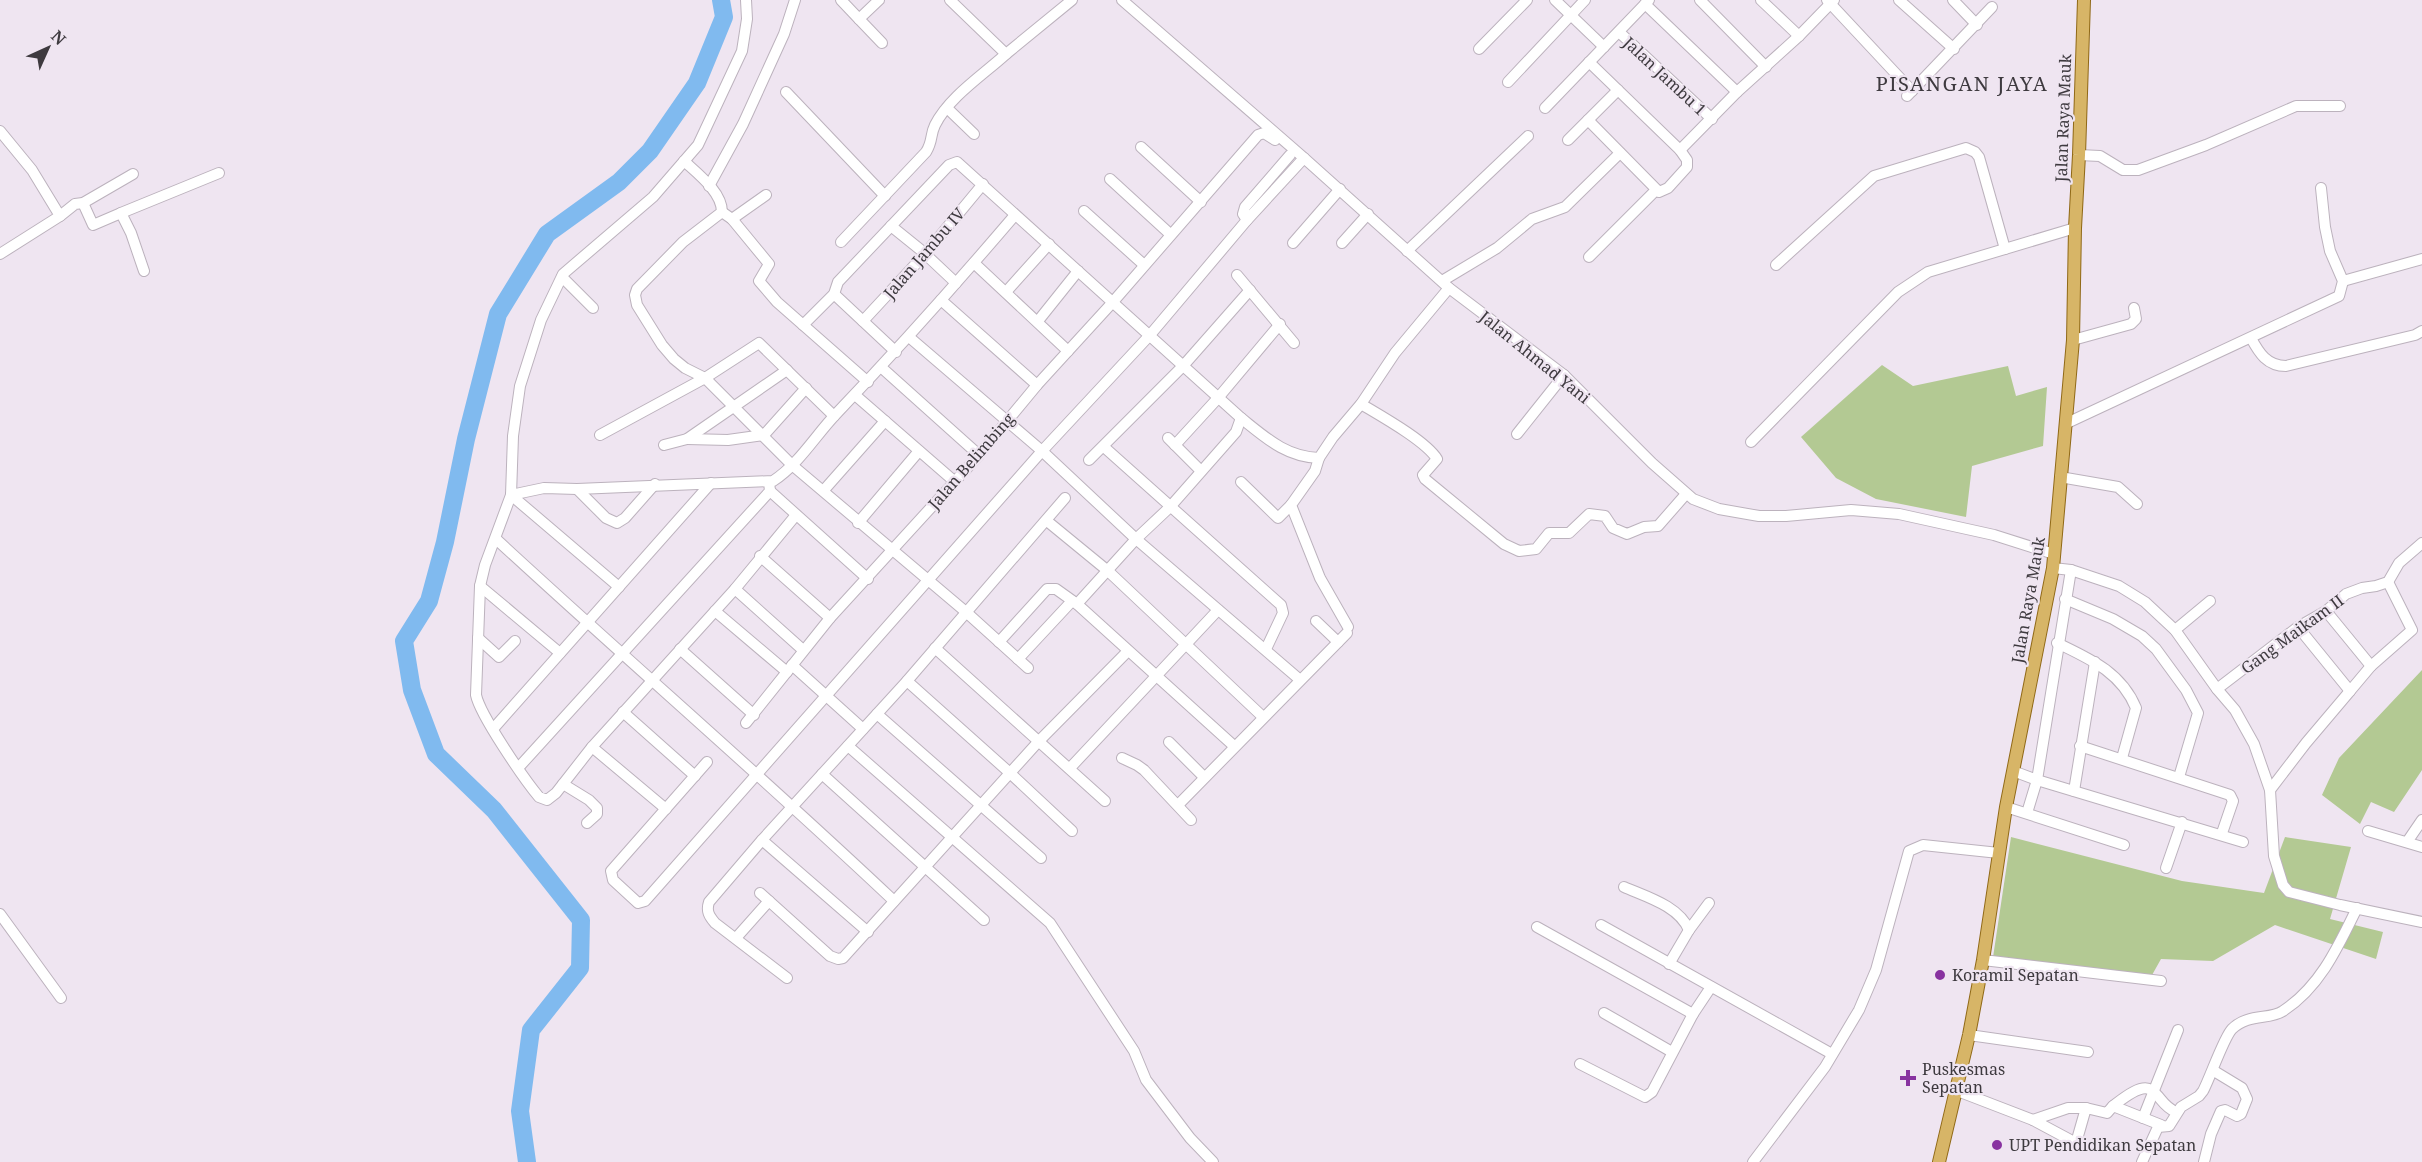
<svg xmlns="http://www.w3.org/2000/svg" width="2422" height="1162" font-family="'Noto Serif',serif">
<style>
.green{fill:#b3c993}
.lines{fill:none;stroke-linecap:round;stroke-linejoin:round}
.river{stroke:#80baef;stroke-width:18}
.minor-casing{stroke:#bcb2bd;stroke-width:12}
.major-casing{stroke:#906917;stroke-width:14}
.minor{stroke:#fff;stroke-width:10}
.major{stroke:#d7b567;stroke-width:12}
.poi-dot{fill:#8832a0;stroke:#efe5f1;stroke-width:2}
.labels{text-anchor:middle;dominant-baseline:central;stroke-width:4.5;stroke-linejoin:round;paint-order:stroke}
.street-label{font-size:16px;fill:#3e3a3f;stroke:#efe5f1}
.poi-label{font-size:16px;fill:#3e3a3f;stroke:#efe5f1;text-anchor:start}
.quarter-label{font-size:20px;letter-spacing:1.5px;fill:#3e3a3f;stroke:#efe5f1}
</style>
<rect width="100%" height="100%" fill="#efe5f1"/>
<g class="green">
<path d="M1882 365 1913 386 2008 366 2016 396 2047 387 2043 446 1972 466 1966 517 1876 499 1836 478 1801 437Z"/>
<path d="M2422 670V770L2394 812 2371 802 2360 824 2322 795 2339 758Z"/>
<path d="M2011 837 2182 881 2264 893 2285 837 2351 847 2330 919 2383 932 2376 959 2275 925 2213 961 2161 959 2147 984 1992 964Z"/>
</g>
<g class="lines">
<path class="river" d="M527 1162 520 1111 531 1030 580 968 581 920 494 810 436 754 412 690 404 641 429 601 445 542 466 439 498 314 547 234 619 182 650 151 697 83 724 17 721 0"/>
<defs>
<g id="minor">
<path d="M746 0 747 19 742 51 698 145 653 197 563 274 541 320 520 386 513 436 511 495 485 565 480 586 476 695C480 715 524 779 539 797L547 800 556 793 592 747 735 589 796 515"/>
<path d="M841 0 859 19"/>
<path d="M879 0 859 19 882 43"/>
<path d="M950 0 1006 54 1072 0"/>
<path d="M1122 0 1304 158 1449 288 1564 375 1652 463 1693 499 1719 509 1759 516H1786L1851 510 1899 514 1994 535 2054 554"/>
<path d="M1555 0 1604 47"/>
<path d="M1700 0 1766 67"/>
<path d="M1761 0 1799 36"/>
<path d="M1827 0 1912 91"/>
<path d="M1899 0 1954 49"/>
<path d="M1953 0 1977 25"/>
<path d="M1645 4 1737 92"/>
<path d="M1619 32 1712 119"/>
<path d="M1479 49 1527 0"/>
<path d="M1508 82 1585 0"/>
<path d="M786 92 885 196"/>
<path d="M1907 96 1992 7"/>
<path d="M947 108 974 134"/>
<path d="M1545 108 1649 0"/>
<path d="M1588 120 1659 192 1668 188 1687 167V160L1680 150 1589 62"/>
<path d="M0 131 32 170 60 216 0 254"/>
<path d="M1568 140 1618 90"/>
<path d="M1141 147 1201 202"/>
<path d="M1680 150 1737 92 1799 36 1834 0"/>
<path d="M2079 155 2100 156 2123 170H2138L2206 145 2296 106H2340"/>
<path d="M684 161C698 174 722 192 722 212L683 242 637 289 635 295 637 305 662 345 674 359 685 368 705 378 792 465 966 612 1028 668"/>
<path d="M1110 179 1170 234"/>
<path d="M709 186 743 124 784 34 795 0"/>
<path d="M83 203 93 225 121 213 131 233 144 271"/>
<path d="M1084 211 1143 264"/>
<path d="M722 212 732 219 769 264 759 281 777 302 868 382"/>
<path d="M121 213 219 173"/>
<path d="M60 216 75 204 83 203 133 174"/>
<path d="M732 219 766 195"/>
<path d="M1247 220 1243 214 1245 207 1290 155"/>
<path d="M891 226 922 251 956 283"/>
<path d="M841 242 926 152C933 141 930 135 935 125 949 97 983 75 1006 54"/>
<path d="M1293 243 1340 189"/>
<path d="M1342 243 1368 214"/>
<path d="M1407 251 1528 136"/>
<path d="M1589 257 1656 190"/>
<path d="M974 263 1068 351"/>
<path d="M1776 265 1874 176 1966 148 1975 152 1979 157 2005 249"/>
<path d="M1237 275 1294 343"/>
<path d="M562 277 593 308"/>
<path d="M1442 281 1497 248 1532 219 1565 207 1620 153"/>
<path d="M2343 281 2422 259"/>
<path d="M1006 292 1049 244"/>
<path d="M834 294 896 352"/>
<path d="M941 300 1037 385"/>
<path d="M863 321 925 254 983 184"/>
<path d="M1038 321 1078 271"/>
<path d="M803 325 834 294 838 282 949 165 957 162 1241 418 1236 432 1170 507 1136 539 1077 604"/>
<path d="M909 337 1042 451 1136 539 1299 679"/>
<path d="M2251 338C2259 353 2267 366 2286 366L2415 335 2422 331"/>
<path d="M2073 340 2131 324 2136 319 2134 308"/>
<path d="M882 368 979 455"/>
<path d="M855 395 954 481"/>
<path d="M1361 404C1381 416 1426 441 1437 459L1423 475 1425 479 1504 544 1519 551 1536 549 1549 533H1569L1589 514 1605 516 1613 528 1627 534 1644 527 1658 526 1686 494"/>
<path d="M1241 418C1266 438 1286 457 1319 458L1333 437 1361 404 1395 353 1449 288"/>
<path d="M2067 423 2339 296 2343 281 2330 251 2325 227 2321 188"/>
<path d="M1517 434 1564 375"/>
<path d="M600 435 705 378 759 343 834 416"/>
<path d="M1168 438 1200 470"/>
<path d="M687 439 728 440 764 435 806 388"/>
<path d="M1751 442 1898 292 1928 272 2075 228"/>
<path d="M664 445 687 439 787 370"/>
<path d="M1175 445 1218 398 1280 324"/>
<path d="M1104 447 1281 605 1283 613 1266 649"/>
<path d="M1319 458 1315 471 1291 505 1320 578 1348 627"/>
<path d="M1089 460 1183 366 1250 290"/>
<path d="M2060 477 2118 487 2137 504"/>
<path d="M1241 482 1278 518 1291 505"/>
<path d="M577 489 606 518 617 523 625 518 655 484"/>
<path d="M824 490 885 421"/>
<path d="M770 491 868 579"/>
<path d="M511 495 544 488 577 489 773 481C799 464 815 436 836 414 898 349 957 283 1015 215"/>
<path d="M511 495 619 587"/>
<path d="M1047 521 1108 571 1263 717"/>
<path d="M858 523 919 451"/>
<path d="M496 539C628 661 764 778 894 901"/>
<path d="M760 556 830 618"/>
<path d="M2053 568 2071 570 2119 586 2145 602 2175 630 2217 689 2235 710 2254 744 2270 790 2274 856 2283 885 2289 892 2340 905 2422 922"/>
<path d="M480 586 560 653"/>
<path d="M735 589 803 650"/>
<path d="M2065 599 2113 619 2142 636 2156 649 2186 690 2198 713 2179 777"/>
<path d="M715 611 787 672"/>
<path d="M1316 621 1338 642"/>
<path d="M2298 627 2350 691 2371 666 2326 611"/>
<path d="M2175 630 2210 601"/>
<path d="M478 638 499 657 515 641"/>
<path d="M999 642 1047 589H1056L1077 604 1234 746"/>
<path d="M2057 643C2090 659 2121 672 2136 708L2122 758"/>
<path d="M935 648 1105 801"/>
<path d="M680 649 754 715"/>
<path d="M1018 659 1072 601"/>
<path d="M792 665 863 729"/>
<path d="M2371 666 2412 630 2388 582"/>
<path d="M907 681 1010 773 1072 831"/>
<path d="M2217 689 2298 627 2326 611 2346 594 2362 588 2376 586 2388 582 2399 563 2422 543"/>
<path d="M623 712 695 776"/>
<path d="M877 714 1041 858"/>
<path d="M746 723 830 618 979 455 1037 385 1112 303 1258 135 1264 133 1275 140"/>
<path d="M493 729 711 483"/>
<path d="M1169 742 1204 777"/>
<path d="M848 746 1050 923 1134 1051 1146 1080 1190 1138 1213 1162"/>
<path d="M2080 746 2230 795 2233 801 2222 833"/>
<path d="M592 747 666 809"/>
<path d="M1122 758 1137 765 1144 770 1191 820"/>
<path d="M707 762 611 871 613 880 638 903 645 901 1042 451 1150 335 1247 220 1304 158"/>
<path d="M519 767 770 491 769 482"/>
<path d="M1070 768 1218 610"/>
<path d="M2013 771 2037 780 2243 842"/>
<path d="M822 774 984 920"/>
<path d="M563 784 589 800 597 808V814L587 823"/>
<path d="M2270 790 2306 743 2350 691"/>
<path d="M2074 791 2095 662"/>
<path d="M1178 805 1347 633"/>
<path d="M2006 807 2124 845"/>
<path d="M2027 813 2037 780 2071 570"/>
<path d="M2368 831 2422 847"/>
<path d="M762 840 868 932"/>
<path d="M2407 842 2422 820"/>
<path d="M2166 868 2182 822"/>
<path d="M1624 887C1647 897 1679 906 1689 930"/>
<path d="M760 893 830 956 838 959 843 958 1038 742 1128 651"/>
<path d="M0 914 61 998"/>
<path d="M1601 925 1832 1054"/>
<path d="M1537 927 1693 1014"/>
<path d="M736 938 769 901"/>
<path d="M1983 960 2161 981"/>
<path d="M1669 964 1689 930 1709 903"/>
<path d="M787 978 715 923C709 916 706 911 709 902L762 840 907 681 1065 498"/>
<path d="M1604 1013 1672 1052"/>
<path d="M1969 1035 2088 1052"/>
<path d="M1580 1064 1645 1097 1652 1092 1693 1014 1711 987"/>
<path d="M1955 1090 2033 1120 2076 1143 2086 1108 2107 1113 2113 1106 2161 1125"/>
<path d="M2113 1106C2121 1100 2141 1083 2151 1090 2161 1096 2162 1106 2176 1112"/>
<path d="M2143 1118 2178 1030"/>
<path d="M2033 1120 2068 1108H2086"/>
<path d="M1753 1162 1825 1067 1859 1010 1876 970 1909 851 1923 845 1999 853"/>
<path d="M2142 1162 2158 1127 2169 1126 2181 1107 2199 1096 2203 1091C2210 1078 2224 1037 2232 1029 2248 1013 2270 1020 2283 1011 2320 987 2338 947 2357 908"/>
<path d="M2204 1162 2211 1134 2221 1111 2225 1110 2237 1116 2241 1114 2247 1099 2242 1088 2214 1071"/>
</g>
<path id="major" d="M1939 1162 1969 1035 1983 960 2006 807 2053 568 2073 340 2075 228 2079 155 2084 0"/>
</defs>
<use href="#minor" class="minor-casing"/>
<use href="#major" class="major-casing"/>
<use href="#minor" class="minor"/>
<use href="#major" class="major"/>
</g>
<g class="poi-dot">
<circle cx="1940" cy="975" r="6"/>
<path d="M1905 1069h6v6h6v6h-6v6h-6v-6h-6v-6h6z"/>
<circle cx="1997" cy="1145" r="6"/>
</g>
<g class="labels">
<g class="street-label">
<text transform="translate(1665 76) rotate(43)">Jalan Jambu 1</text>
<text transform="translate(2063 118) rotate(-88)">Jalan Raya Mauk</text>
<text transform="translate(924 253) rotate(-49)">Jalan Jambu IV</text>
<text transform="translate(1535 357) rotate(39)">Jalan Ahmad Yani</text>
<text transform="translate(971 461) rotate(-49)">Jalan Belimbing</text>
<text transform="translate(2028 600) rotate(-80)">Jalan Raya Mauk</text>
<text transform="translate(2292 634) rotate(-36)">Gang Maikam II</text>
</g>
<g class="poi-label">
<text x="1952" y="975">Koramil Sepatan</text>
<text x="1922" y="1069">Puskesmas<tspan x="1922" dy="18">Sepatan</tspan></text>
<text x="2009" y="1145">UPT Pendidikan Sepatan</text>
</g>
<g class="quarter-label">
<text x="1962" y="83">PISANGAN JAYA</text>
</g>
</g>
<g transform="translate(48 48) rotate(45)" stroke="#efe5f1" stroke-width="4.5" paint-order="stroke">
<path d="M0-4.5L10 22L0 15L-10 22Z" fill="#3e3a3f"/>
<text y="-9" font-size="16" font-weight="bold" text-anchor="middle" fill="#3e3a3f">N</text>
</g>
</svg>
